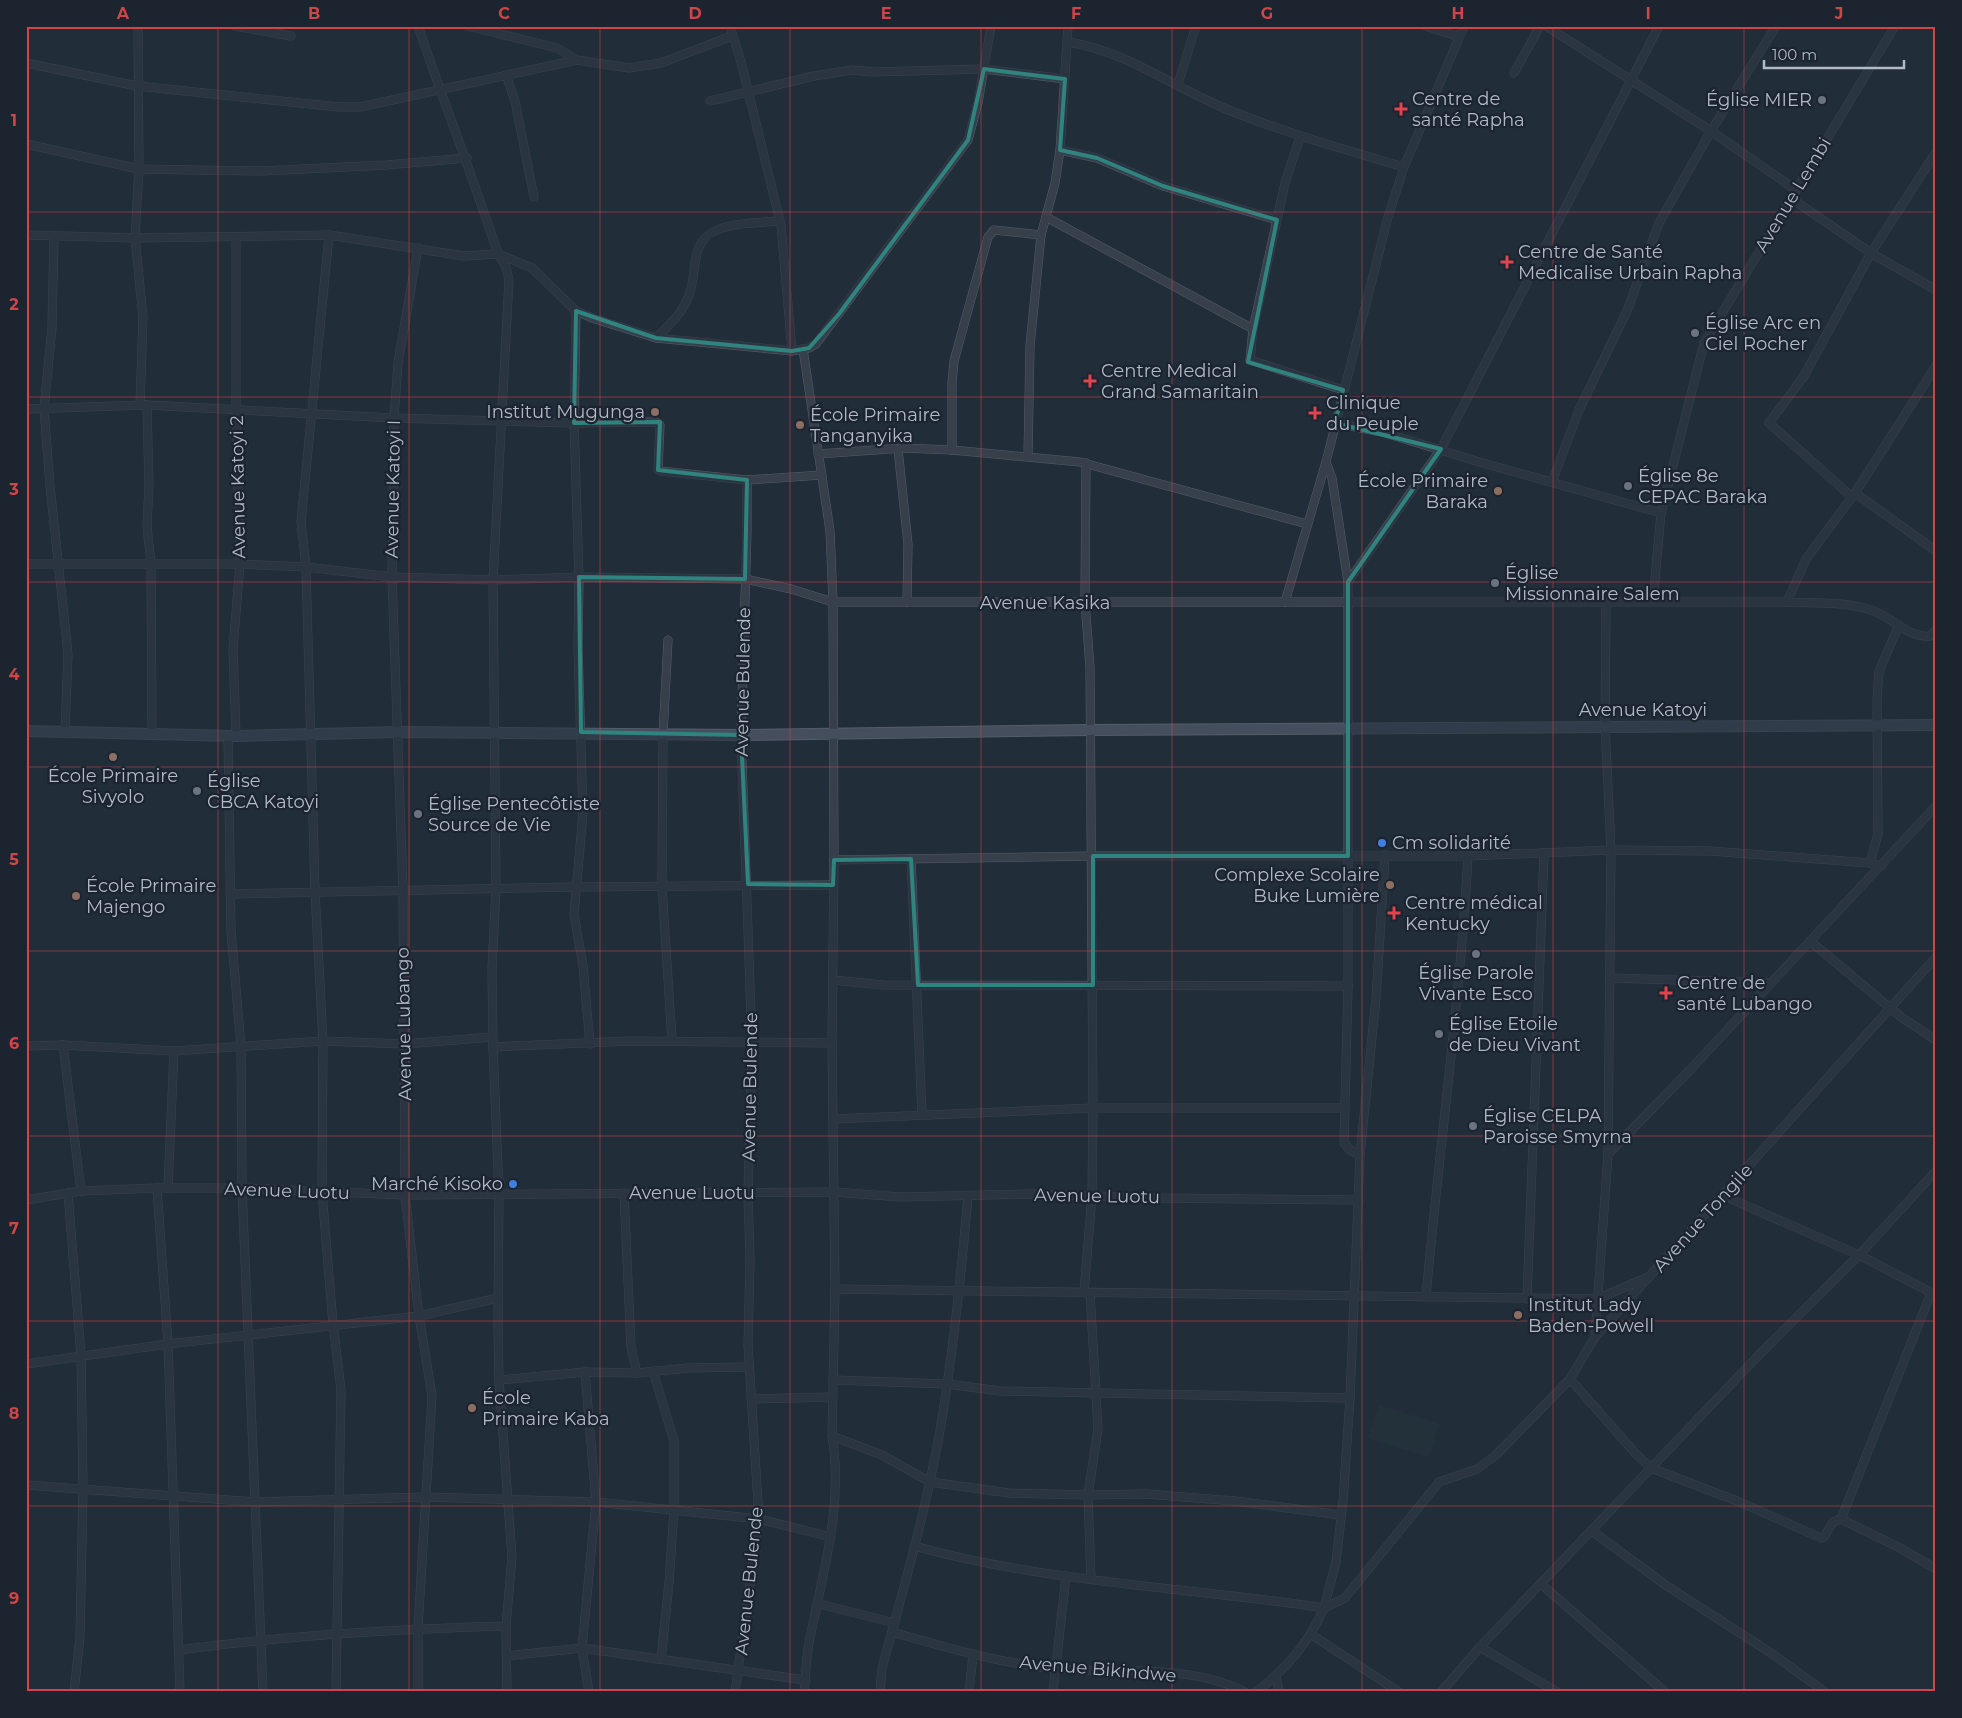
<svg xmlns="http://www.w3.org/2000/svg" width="1962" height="1718" font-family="Montserrat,sans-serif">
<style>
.park{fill:#24393b}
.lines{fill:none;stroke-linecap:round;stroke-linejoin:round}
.street-casing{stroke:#545d68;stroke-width:9}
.secondary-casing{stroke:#545d68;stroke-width:12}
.street{stroke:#363f4a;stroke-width:8}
.secondary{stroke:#444e5d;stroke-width:10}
.marked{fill:none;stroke:#2f8480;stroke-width:4;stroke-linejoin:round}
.grid{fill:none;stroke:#cf4548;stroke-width:1;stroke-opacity:0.55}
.worship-dot{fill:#6b7280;stroke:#1b242f;stroke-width:2}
.health-dot{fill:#e0444e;stroke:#1b242f;stroke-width:2}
.education-dot{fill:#8d6e63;stroke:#1b242f;stroke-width:2}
.shop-dot{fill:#3f7fe0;stroke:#1b242f;stroke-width:2}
.labels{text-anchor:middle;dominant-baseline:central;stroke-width:4.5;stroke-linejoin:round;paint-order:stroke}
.poi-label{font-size:18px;fill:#b1bac6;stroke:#1b242f;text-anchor:start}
.street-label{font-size:18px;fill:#b1bac6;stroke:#1b242f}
.neatline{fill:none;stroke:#cf4548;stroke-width:2}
.grid-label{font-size:16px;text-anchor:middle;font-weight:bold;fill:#cf4548}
</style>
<rect width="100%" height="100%" fill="#222d3a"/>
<path class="park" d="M1379 1405 1439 1424 1429 1457 1368 1438Z"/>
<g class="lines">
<defs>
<g id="street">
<path d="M138 26 139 169 135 238 143 317 140 405"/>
<path d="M235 26 291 36"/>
<path d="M418 26C444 103 473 177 498 254L506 267 509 280 493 580 496 888 492 968 493 1047 499 1194 498 1326 499 1380 512 1557 506 1626 507 1692"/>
<path d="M468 26 557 48 577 60"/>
<path d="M730 26 741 62 781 225 792 351"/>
<path d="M1426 26 1459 37"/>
<path d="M1546 26 1711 131 1796 190"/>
<path d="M1068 42C1126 51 1171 86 1224 108 1282 132 1343 149 1404 167"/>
<path d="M26 63 137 86 339 107H360L577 60 629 68 661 63 732 36"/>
<path d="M1514 73 1540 26"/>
<path d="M506 75 515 101 534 197"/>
<path d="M1178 84 1196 26"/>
<path d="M710 101 814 76 852 70 873 72 984 69 1065 79"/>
<path d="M1300 137 1285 183 1253 329 1250 360 1343 390"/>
<path d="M26 144 139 169 262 171 386 165 467 158"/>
<path d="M1060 150 1097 158 1163 186 1277 220"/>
<path d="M1792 199 1871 253 1936 290"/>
<path d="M1046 217 1253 329"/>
<path d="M26 235 135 238 329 235 464 256 498 254 532 268 576 311 595 319 656 338 792 351 809 348 816 344 968 140 978 103 991 26"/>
<path d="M329 235 301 522 306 567 315 891 323 1041 322 1192 333 1324 341 1390 336 1692"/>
<path d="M54 236 52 327 44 409 50 486 68 654 65 732"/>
<path d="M236 237V409L240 564 233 649 236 736"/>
<path d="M418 248 398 363 394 418 392 577 403 890 405 1195 419 1316 432 1396 418 1628V1692"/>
<path d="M576 311 574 423 579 577 578 647 583 813 574 914 583 966 590 1044"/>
<path d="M656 338C669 325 683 313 689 295 698 272 689 243 715 231 734 222 760 223 780 221"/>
<path d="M803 349 830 531 833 602 834 860 832 1043 835 1289 832 1436C844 1506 822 1575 809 1643 806 1659 806 1675 804 1692"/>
<path d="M147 405 149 486 147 527 151 563 152 734"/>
<path d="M26 409 147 405 394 418 574 423 656 422 660 425 658 469 660 471 747 480 822 475"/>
<path d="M1335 423 1382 432 1476 461 1661 513"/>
<path d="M898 449 908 544 907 602"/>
<path d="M952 450V383L954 361 988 237 994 230 1041 235"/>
<path d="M818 454 903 448 952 450 1080 462 1307 524"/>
<path d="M1028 456 1030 346 1041 235 1055 183 1060 150 1068 26"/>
<path d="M1326 462 1332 478 1348 582V986L1344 1143 1350 1150 1360 1155"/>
<path d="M1552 482 1579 410 1627 311 1659 223 1711 131 1776 26"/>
<path d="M1855 493 1936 551"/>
<path d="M1852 497 1769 423 1804 376 1871 253 1936 152"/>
<path d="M26 564H240L306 567 392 577 493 580 579 577 745 579 791 589 833 602H1787C1817 604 1855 600 1882 615 1898 623 1911 638 1930 636L1936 630"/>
<path d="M1348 582 1441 449 1659 26"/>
<path d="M1653 601 1661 513 1704 343 1895 26"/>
<path d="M1285 602 1326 462 1388 217 1404 167 1464 26"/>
<path d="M1787 602 1806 559 1855 493 1936 366"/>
<path d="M668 640 663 735 662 886 672 1041"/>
<path d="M228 736 231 931 241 1046 242 1188 263 1692"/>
<path d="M911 859 922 1114"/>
<path d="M834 860 1093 856H1468L1611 850 1710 851 1870 863 1882 866"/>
<path d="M1870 863 1878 834 1877 699 1879 671 1899 625"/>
<path d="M230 894 575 887 833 885"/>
<path d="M1810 941 1901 1017 1936 1040"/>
<path d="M1610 978 1771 983"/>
<path d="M833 980 883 985 1348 986"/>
<path d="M63 1045 81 1191"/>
<path d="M26 1046 63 1045 174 1051 323 1041 405 1044 493 1037"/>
<path d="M493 1047 631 1041 832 1043"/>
<path d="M833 1119 1093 1108H1343"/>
<path d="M1608 1154 1689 1071 1936 806"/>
<path d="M157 1188 168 1344 180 1692"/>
<path d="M168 1188 174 1051"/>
<path d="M68 1193 81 1355 83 1488 80 1637 74 1692"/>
<path d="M624 1193 631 1347 637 1373"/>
<path d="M1724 1196 1859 1255 1934 1294"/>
<path d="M26 1200 81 1191 157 1188H242L405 1195 834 1192 901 1197 1032 1194 1155 1198 1359 1200"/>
<path d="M835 1289 1597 1299 1646 1278"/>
<path d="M1084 1293 1092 1195 1093 1108 1090 667 1085 602 1086 463"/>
<path d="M1090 1293 1098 1429 1088 1495 1091 1578"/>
<path d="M1426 1297C1439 1149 1460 1003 1468 856"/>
<path d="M1527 1299 1544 853"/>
<path d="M1595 1337 1608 1154 1611 850 1605 725 1606 602"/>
<path d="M26 1364 168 1344 419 1316 498 1298"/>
<path d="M653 1371 674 1441V1510L669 1583 661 1659"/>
<path d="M585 1372 596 1502 582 1648 589 1692"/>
<path d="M1570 1379 1636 1454 1651 1468 1737 1501 1821 1538 1824 1537 1833 1522 1841 1519 1900 1548 1936 1569"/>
<path d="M499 1380 585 1372 637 1373 688 1368 749 1367"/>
<path d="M833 1380 947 1384 1000 1391 1350 1398"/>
<path d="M751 1399 832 1397"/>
<path d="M832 1436 882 1455 930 1482 1009 1493 1088 1495 1146 1494 1235 1501 1341 1515"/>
<path d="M26 1485 256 1502 425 1497 596 1502 759 1519 831 1537"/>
<path d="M1841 1519 1931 1293"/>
<path d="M1592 1531 1667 1586 1771 1653 1825 1692"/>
<path d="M914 1546C1047 1583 1188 1587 1324 1608L1336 1562 1343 1501 1350 1398 1360 1155 1376 998 1385 855"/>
<path d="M1541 1584 1665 1692"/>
<path d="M819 1604 895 1623"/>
<path d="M892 1632C941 1646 989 1660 1040 1667 1104 1676 1186 1661 1245 1692"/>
<path d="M1312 1635 1399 1692"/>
<path d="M1480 1647 1557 1692"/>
<path d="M179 1650C288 1635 396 1629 506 1626"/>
<path d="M506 1656 582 1648 805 1680"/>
<path d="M1276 1677 1279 1692"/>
<path d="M735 1692 759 1519 748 1345 750 1260 748 1194 752 1043 741 735 747 531V480"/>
<path d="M880 1692 882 1668C903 1591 925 1514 939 1436 953 1357 961 1276 968 1196"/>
<path d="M969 1692 973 1655"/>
<path d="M1053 1692 1066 1576"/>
<path d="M1256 1692C1287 1668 1308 1644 1324 1608L1345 1598 1439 1482 1477 1469 1496 1455 1570 1379 1595 1337 1936 957"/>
<path d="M1441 1692 1480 1647 1756 1358 1859 1255 1936 1171"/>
</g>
<path id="secondary" d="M26 731 236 736 399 732 741 735 1090 730 1936 725"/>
</defs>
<use href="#street" class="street-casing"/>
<use href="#secondary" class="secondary-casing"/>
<use href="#street" class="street"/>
<use href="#secondary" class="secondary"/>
</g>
<path d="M0 0H1962V1718H0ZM984 69 1065 79 1060 150 1097 158 1163 186 1277 220 1248 362 1343 390 1335 423 1441 449 1348 582V856H1093V985H918L911 859 834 860 833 885 748 884 741 735 581 732 579 577 745 579 747 480 658 470 660 422 574 423 576 311 656 338 792 351 809 348 839 314 968 140Z" fill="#222d3a" fill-opacity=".55" fill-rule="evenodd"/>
<path class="marked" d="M984 69 1065 79 1060 150 1097 158 1163 186 1277 220 1248 362 1343 390 1335 423 1441 449 1348 582V856H1093V985H918L911 859 834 860 833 885 748 884 741 735 581 732 579 577 745 579 747 480 658 470 660 422 574 423 576 311 656 338 792 351 809 348 839 314 968 140Z"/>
<path class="grid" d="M218 26V1692M409 26V1692M600 26V1692M790 26V1692M981 26V1692M1172 26V1692M1362 26V1692M1553 26V1692M1744 26V1692M26 212H1936M26 397H1936M26 582H1936M26 767H1936M26 951H1936M26 1136H1936M26 1321H1936M26 1506H1936"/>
<g class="worship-dot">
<circle cx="1822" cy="100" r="5"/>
<circle cx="1695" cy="333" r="5"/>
<circle cx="1628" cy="486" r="5"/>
<circle cx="1495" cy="583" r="5"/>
<circle cx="197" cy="791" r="5"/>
<circle cx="418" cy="814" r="5"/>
<circle cx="1476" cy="954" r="5"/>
<circle cx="1439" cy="1034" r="5"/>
<circle cx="1473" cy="1126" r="5"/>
</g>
<g class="health-dot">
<path d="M1398.5 101.5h5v5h5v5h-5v5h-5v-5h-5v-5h5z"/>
<path d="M1504.5 254.5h5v5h5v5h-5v5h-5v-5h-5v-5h5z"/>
<path d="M1087.5 373.5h5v5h5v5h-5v5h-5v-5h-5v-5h5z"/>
<path d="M1312.5 405.5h5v5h5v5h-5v5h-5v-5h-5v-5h5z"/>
<path d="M1391.5 905.5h5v5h5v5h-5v5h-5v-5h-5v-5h5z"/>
<path d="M1663.5 985.5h5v5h5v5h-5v5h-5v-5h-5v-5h5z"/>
</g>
<g class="education-dot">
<circle cx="655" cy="412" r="5"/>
<circle cx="800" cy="425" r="5"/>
<circle cx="1498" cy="491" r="5"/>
<circle cx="113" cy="757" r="5"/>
<circle cx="1390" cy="885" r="5"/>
<circle cx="76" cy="896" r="5"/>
<circle cx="1518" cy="1315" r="5"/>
<circle cx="472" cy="1408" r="5"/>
</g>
<g class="shop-dot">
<circle cx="1382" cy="843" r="5"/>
<circle cx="513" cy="1184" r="5"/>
</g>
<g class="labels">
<g class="poi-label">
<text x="1412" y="99">Centre de<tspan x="1412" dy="21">santé Rapha</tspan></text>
<text x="1812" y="100" text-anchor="end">Église MIER</text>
<text x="1518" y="252">Centre de Santé<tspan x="1518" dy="21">Medicalise Urbain Rapha</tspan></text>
<text x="1705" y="323">Église Arc en<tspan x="1705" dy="21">Ciel Rocher</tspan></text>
<text x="1101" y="371">Centre Medical<tspan x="1101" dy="21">Grand Samaritain</tspan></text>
<text x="1326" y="403">Clinique<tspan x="1326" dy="21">du Peuple</tspan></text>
<text x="645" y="412" text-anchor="end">Institut Mugunga</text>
<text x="810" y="415">École Primaire<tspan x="810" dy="21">Tanganyika</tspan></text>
<text x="1638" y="476">Église 8e<tspan x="1638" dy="21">CEPAC Baraka</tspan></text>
<text x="1488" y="481" text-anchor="end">École Primaire<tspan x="1488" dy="21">Baraka</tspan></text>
<text x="1505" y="573">Église<tspan x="1505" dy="21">Missionnaire Salem</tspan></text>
<text x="113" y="776" text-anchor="middle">École Primaire<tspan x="113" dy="21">Sivyolo</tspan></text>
<text x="207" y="781">Église<tspan x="207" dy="21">CBCA Katoyi</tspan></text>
<text x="428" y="804">Église Pentecôtiste<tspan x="428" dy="21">Source de Vie</tspan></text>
<text x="1392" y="843">Cm solidarité</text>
<text x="1380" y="875" text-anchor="end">Complexe Scolaire<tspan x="1380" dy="21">Buke Lumière</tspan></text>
<text x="86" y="886">École Primaire<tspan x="86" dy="21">Majengo</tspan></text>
<text x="1405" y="903">Centre médical<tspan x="1405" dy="21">Kentucky</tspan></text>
<text x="1476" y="973" text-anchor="middle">Église Parole<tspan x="1476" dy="21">Vivante Esco</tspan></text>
<text x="1677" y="983">Centre de<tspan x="1677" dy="21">santé Lubango</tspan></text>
<text x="1449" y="1024">Église Etoile<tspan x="1449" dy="21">de Dieu Vivant</tspan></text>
<text x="1483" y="1116">Église CELPA<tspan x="1483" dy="21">Paroisse Smyrna</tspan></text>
<text x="503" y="1184" text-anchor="end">Marché Kisoko</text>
<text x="1528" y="1305">Institut Lady<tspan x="1528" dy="21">Baden-Powell</tspan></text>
<text x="482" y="1398">École<tspan x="482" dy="21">Primaire Kaba</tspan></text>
</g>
<g class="street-label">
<text transform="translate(1793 195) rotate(-59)">Avenue Lembi</text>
<text transform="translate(238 487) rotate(-91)">Avenue Katoyi 2</text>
<text transform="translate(393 489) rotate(-89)">Avenue Katoyi I</text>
<text x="1045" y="603">Avenue Kasika</text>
<text transform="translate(743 682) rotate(-89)">Avenue Bulende</text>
<text x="1643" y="710">Avenue Katoyi</text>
<text transform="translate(404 1024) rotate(-91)">Avenue Lubango</text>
<text transform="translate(750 1087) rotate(-89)">Avenue Bulende</text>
<text transform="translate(287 1191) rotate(2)">Avenue Luotu</text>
<text x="692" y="1193">Avenue Luotu</text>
<text transform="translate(1097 1196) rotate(1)">Avenue Luotu</text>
<text transform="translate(1703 1218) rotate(-48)">Avenue Tongile</text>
<text transform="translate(749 1581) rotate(-84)">Avenue Bulende</text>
<text transform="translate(1098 1669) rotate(5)">Avenue Bikindwe</text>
</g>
</g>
<rect width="1962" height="1718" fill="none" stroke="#1b242f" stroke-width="55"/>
<path d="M1764 60v8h140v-8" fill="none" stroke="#b1bac6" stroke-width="2.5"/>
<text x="1772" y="60" font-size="15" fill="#b1bac6" stroke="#1b242f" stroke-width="4" paint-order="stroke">100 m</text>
<rect x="28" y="28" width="1906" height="1662" class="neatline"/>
<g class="grid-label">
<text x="123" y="19">A</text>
<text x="314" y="19">B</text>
<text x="504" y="19">C</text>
<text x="695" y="19">D</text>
<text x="886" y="19">E</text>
<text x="1076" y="19">F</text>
<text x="1267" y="19">G</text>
<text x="1458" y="19">H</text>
<text x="1648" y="19">I</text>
<text x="1839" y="19">J</text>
<text x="14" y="126">1</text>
<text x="14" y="310">2</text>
<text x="14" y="495">3</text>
<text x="14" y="680">4</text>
<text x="14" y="865">5</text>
<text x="14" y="1049">6</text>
<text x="14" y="1234">7</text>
<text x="14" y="1419">8</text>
<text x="14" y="1604">9</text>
</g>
</svg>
